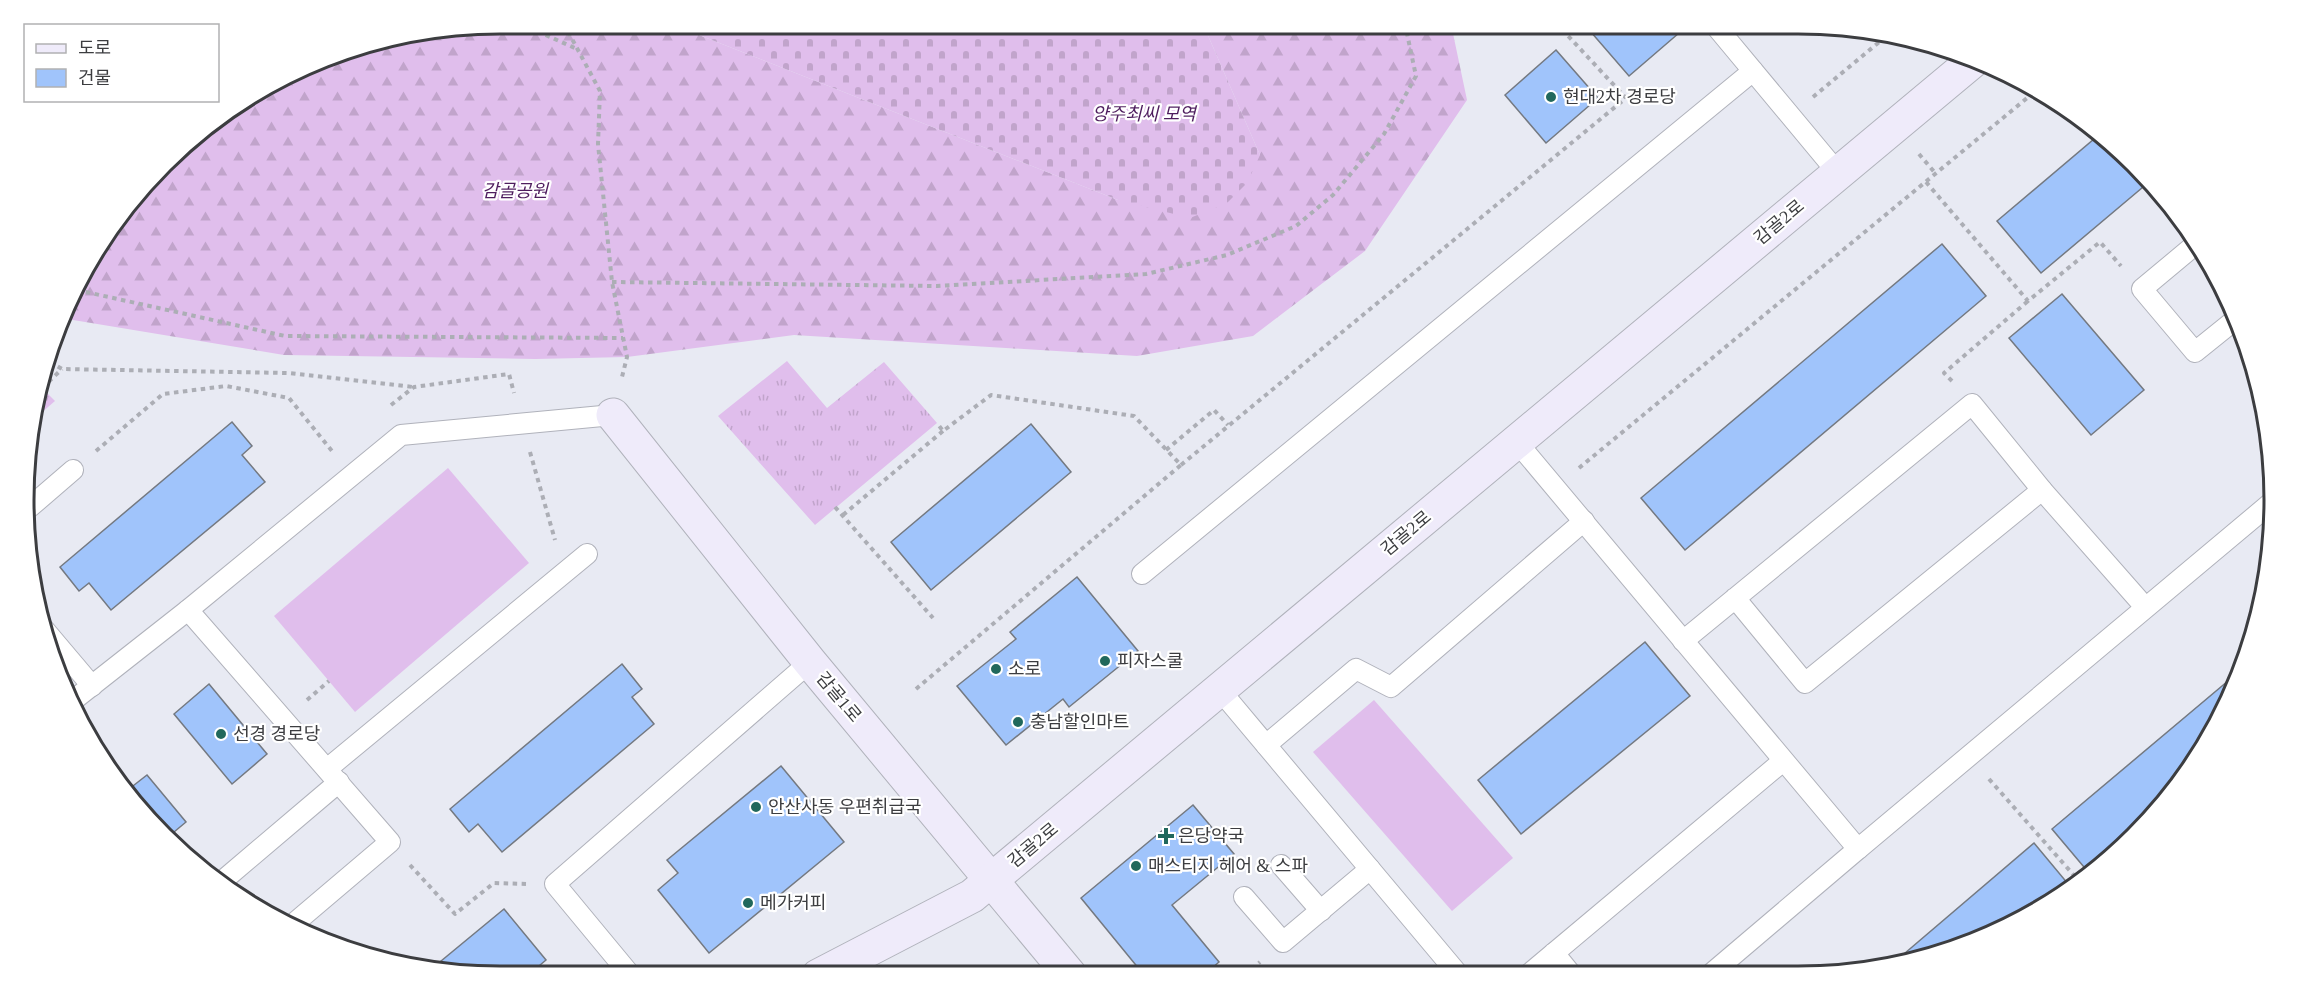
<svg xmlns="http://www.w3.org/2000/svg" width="2298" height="1001" font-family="'Times New Roman','Noto Sans KR',serif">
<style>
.grass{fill:url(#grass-tufts)}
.forest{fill:url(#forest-firs)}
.cemetery{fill:url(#cemetery-stones)}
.pitch{fill:#e0beec}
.building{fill:#a0c4fb;stroke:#747981;stroke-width:1.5}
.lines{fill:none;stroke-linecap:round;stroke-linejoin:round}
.lane-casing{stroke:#b0b2bb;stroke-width:22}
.secondary-casing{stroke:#b0b2bb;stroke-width:35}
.path{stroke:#acaeb5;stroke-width:4;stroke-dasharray:4.5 4.5;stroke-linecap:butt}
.lane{stroke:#fff;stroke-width:20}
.secondary{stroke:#efebfa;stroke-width:33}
.poi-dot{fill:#21685c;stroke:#fff;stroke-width:2}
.labels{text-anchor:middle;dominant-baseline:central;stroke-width:4.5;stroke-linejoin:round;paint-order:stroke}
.poi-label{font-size:18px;fill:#3c3d40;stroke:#fff;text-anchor:start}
.park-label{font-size:18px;font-style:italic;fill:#4e1d5e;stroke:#fff}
.street-label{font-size:18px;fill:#3c3d40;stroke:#fff}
.rim{fill:none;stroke:#3c3d40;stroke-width:3}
</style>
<defs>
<pattern id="grass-tufts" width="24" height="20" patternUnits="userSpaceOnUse" patternTransform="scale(1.5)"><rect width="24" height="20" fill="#e0beec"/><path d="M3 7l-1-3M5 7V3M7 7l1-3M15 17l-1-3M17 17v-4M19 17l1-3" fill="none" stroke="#c1a4cb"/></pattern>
<pattern id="forest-firs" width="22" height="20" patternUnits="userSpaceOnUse" patternTransform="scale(1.5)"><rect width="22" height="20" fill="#e0beec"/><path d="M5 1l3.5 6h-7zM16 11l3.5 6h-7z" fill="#c1a4cb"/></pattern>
<pattern id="cemetery-stones" width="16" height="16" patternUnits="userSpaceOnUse" patternTransform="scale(1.5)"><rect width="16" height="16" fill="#e0beec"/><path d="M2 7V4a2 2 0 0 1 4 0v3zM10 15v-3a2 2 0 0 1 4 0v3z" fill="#c1a4cb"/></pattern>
</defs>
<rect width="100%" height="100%" fill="#e8eaf3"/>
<g class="grass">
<path d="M787 361 827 408 884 362 937 423 815 525 718 416Z"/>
<path d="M41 387 55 401 33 420V408Z"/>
</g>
<path class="forest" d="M500 24H671L1118 200 1260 155 1203 24H1451L1467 100 1365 251 1253 336 1137 356 794 335 627 357 535 359 284 355 67 319 88 263 187 142 262 88 347 49Z"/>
<path class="cemetery" d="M671 24H1203L1260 155 1247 183 1227 203 1190 218 1118 200Z"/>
<g class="pitch">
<path d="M448 468 529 563 355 712 274 616Z"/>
<path d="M1374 700 1513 858 1452 911 1313 752Z"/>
</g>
<g class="building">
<path d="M1584 24H1671L1679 33 1629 76Z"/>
<path d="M1787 24H1800L1792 31Z"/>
<path d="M1556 50 1598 98 1546 143 1505 95Z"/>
<path d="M2100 134 2112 142 2149 182 2041 273 1997 221Z"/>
<path d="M1942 244 1986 296 1685 550 1641 498Z"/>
<path d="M2062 294 2144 390 2091 435 2009 338Z"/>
<path d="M232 422 252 446 242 455 265 482 111 610 89 583 79 591 60 567Z"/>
<path d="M1031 424 1071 472 931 590 891 542Z"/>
<path d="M1077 577 1138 651 1069 707 1063 699 1006 745 957 686 1016 639 1010 632Z"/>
<path d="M1645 642 1690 696 1521 834 1478 780Z"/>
<path d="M622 664 642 689 632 697 654 724 502 852 478 824 469 832 450 809Z"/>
<path d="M2241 670 2193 766 2111 859 2089 873 2052 829Z"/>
<path d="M209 684 267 754 232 784 174 714Z"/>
<path d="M781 766 844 842 709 953 658 890 678 873 667 860Z"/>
<path d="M147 775 186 822 168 837 129 789Z"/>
<path d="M1193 805 1234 854 1172 905 1219 962 1204 975H1144L1081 898Z"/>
<path d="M2034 843 2069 885 1980 941 1891 965Z"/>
<path d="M504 909 546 960 526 977H500L435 966Z"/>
</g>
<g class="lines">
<defs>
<g id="lane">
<path d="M1714 24 1838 173"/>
<path d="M2196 244 2142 289 2195 352 2236 319"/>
<path d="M1516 441 1858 849 2272 502"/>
<path d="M2042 490 2145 607"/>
<path d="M30 507 73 470"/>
<path d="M1142 574 1753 71"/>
<path d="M188 610 390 842 291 926"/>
<path d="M43 628 92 686"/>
<path d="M1683 641 1972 404 2042 490 1805 683 1735 598"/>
<path d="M1219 689 1458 974"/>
<path d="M71 702 188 610 401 435 613 415"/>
<path d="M1266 745 1356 669 1391 687 1584 521"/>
<path d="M327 769 587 554"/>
<path d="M1281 865 1321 911"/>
<path d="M220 883 339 782"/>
<path d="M1244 897 1283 942 1370 869"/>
<path d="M1554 953 1571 974"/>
<path d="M1712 973 1858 849"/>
<path d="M1529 974 1783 761"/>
<path d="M632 977 555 884 810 662"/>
</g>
<g id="secondary">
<path d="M613 415 810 662 1070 975"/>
<path d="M818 976 972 896 1974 60"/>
</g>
</defs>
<use href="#lane" class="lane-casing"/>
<use href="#secondary" class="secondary-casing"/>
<g class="path">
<path d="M521 24 577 49"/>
<path d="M564 24 600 91 598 144 612 282 627 357 621 381"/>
<path d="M1813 97 1884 38"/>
<path d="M1919 154 1936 174"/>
<path d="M1926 182 2028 301 2100 242 2121 266"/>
<path d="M612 282 937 286 1146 274 1227 255 1296 226 1333 195 1384 134 1416 76 1405 24"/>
<path d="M77 290 285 336 623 338"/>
<path d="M50 362 62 369 289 373 413 387"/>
<path d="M1952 381 1944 373 2028 301"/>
<path d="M42 388 62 369"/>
<path d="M391 405 414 387 509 374 514 393"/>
<path d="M1166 450 1214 410 1228 425"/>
<path d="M96 451 163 394 226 386 289 398 332 451"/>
<path d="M530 452 555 540"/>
<path d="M1181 465 1626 98 1557 24"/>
<path d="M1579 468 2038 89"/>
<path d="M835 507 933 618"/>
<path d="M843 515 943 431"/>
<path d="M916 689 1181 465 1134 416 991 395 943 431 937 423"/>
<path d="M307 700 329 681"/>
<path d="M1989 779 2078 880"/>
<path d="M410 865 455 914 494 883 526 884"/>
<path d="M1245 975 1260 962"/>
</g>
<use href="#lane" class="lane"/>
<use href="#secondary" class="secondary"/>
</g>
<g class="poi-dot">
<circle cx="1551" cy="97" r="6"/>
<circle cx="1105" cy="661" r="6"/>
<circle cx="996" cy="669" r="6"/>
<circle cx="1018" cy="722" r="6"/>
<circle cx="221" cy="734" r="6"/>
<circle cx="756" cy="807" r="6"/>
<path d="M1163 827h6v6h6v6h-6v6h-6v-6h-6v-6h6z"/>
<circle cx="1136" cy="866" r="6"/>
<circle cx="748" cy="903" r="6"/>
</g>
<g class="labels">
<g class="poi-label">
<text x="1563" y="97">현대2차 경로당</text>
<text x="1117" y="661">피자스쿨</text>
<text x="1008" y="669">소로</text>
<text x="1030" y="722">충남할인마트</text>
<text x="233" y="734">선경 경로당</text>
<text x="768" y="807">안산사동 우편취급국</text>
<text x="1178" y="836">은당약국</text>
<text x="1148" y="866">매스티지 헤어 &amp; 스파</text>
<text x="760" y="903">메가커피</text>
</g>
<g class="park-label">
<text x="1144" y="114">양주최씨 모역</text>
<text x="515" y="191">감골공원</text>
</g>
<g class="street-label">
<text transform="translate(1779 222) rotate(-40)">감골2로</text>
<text transform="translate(1406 533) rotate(-40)">감골2로</text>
<text transform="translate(839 697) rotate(50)">감골1로</text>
<text transform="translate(1033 845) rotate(-40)">감골2로</text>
</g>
</g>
<path d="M0 0H2298V1001H0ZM500 34H1798A466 466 0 0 1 2264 500V500A466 466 0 0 1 1798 966H500A466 466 0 0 1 34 500V500A466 466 0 0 1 500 34Z" fill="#fff" fill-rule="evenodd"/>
<path class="rim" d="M500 34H1798A466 466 0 0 1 2264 500V500A466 466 0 0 1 1798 966H500A466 466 0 0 1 34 500V500A466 466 0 0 1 500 34Z"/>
<rect x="24" y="24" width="195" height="78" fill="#ffffff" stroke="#b1b1b3" stroke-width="1.5"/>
<rect x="36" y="44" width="30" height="9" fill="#efebfa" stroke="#b1b1b3" stroke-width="1.5"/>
<text x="78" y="54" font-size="18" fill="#3c3d40">도로</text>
<rect x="36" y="69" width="30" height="18" fill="#a0c4fb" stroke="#b1b1b3" stroke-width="1.5"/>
<text x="78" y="84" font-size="18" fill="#3c3d40">건물</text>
</svg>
